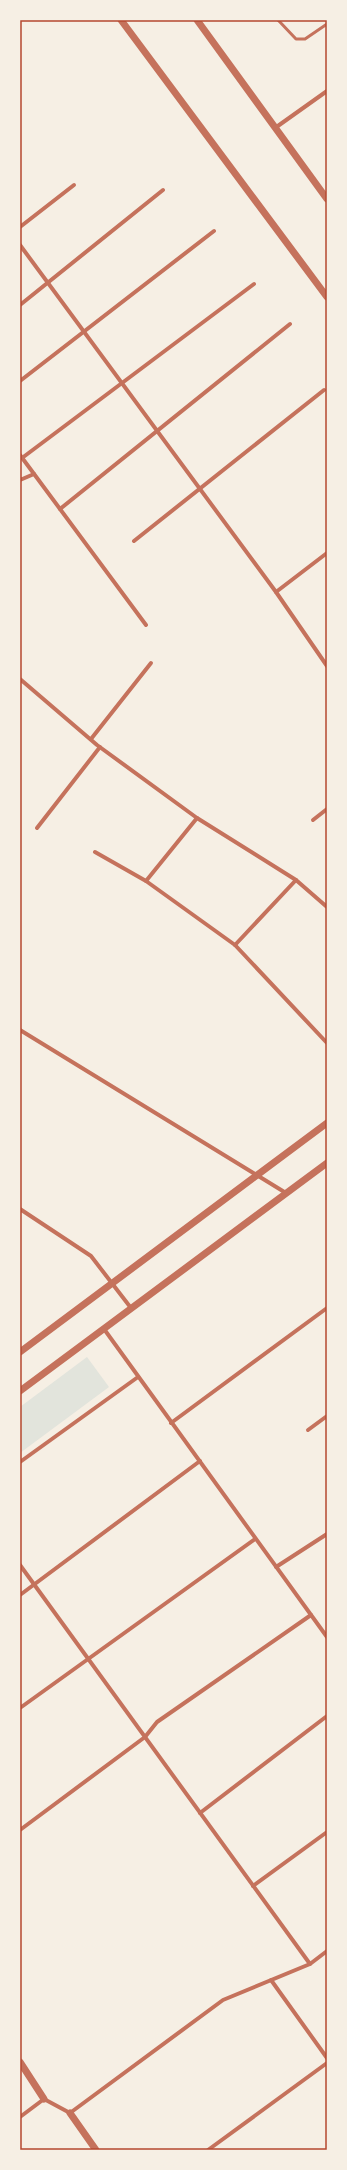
<svg xmlns="http://www.w3.org/2000/svg" width="347" height="2170" font-family="'IBM Plex Sans',sans-serif">
<style>
.green{fill:#e2e4dc}
.lines{fill:none;stroke-linecap:round;stroke-linejoin:round}
.service{stroke:#c5725c;stroke-width:3}
.minor{stroke:#c5725c;stroke-width:4}
.tertiary{stroke:#c5725c;stroke-width:7}
.neatline{fill:none;stroke:#b5482f;stroke-width:1.5}
</style>
<rect width="100%" height="100%" fill="#f6efe4"/>
<path class="green" d="M87 1357 109 1387 20 1453V1407Z"/>
<g class="lines">
<path class="service" d="M278 20 296 39H305L327 24"/>
<g class="minor">
<path d="M275 128 327 91"/>
<path d="M20 227 74 185"/>
<path d="M20 245 276 592 327 666"/>
<path d="M20 305 163 190"/>
<path d="M20 381 214 231"/>
<path d="M20 455 146 625"/>
<path d="M22 458 254 284"/>
<path d="M20 480 34 474"/>
<path d="M60 509 290 324"/>
<path d="M134 541 324 390"/>
<path d="M276 592 327 553"/>
<path d="M20 679 97 745 197 818 296 880 327 907"/>
<path d="M91 739 151 663"/>
<path d="M313 820 327 809"/>
<path d="M37 828 100 747"/>
<path d="M95 852 146 881 235 945 327 1043"/>
<path d="M146 881 197 818"/>
<path d="M235 945 296 880"/>
<path d="M20 1030 286 1193"/>
<path d="M20 1209 91 1256 131 1308"/>
<path d="M104 1329 327 1637"/>
<path d="M171 1423 327 1308"/>
<path d="M308 1430 327 1416"/>
<path d="M20 1462 138 1377"/>
<path d="M20 1565 310 1964"/>
<path d="M276 1567 327 1534"/>
<path d="M20 1595 200 1461"/>
<path d="M20 1708 255 1539"/>
<path d="M200 1813 327 1716"/>
<path d="M20 1830 145 1737 157 1722 311 1615"/>
<path d="M253 1886 327 1832"/>
<path d="M271 1980 327 2058"/>
<path d="M20 2117 44 2099 70 2113 223 2000 310 1964 327 1951"/>
<path d="M208 2150 327 2063"/>
</g>
<g class="tertiary">
<path d="M121 20 327 297"/>
<path d="M197 20 327 199"/>
<path d="M20 1352 327 1123"/>
<path d="M20 1391 327 1163"/>
<path d="M20 2062 44 2099"/>
<path d="M70 2113 96 2150"/>
</g>
</g>
<rect width="347" height="2170" fill="none" stroke="#f6efe4" stroke-width="42"/>
<rect x="21" y="21" width="305" height="2128" class="neatline"/>
</svg>
